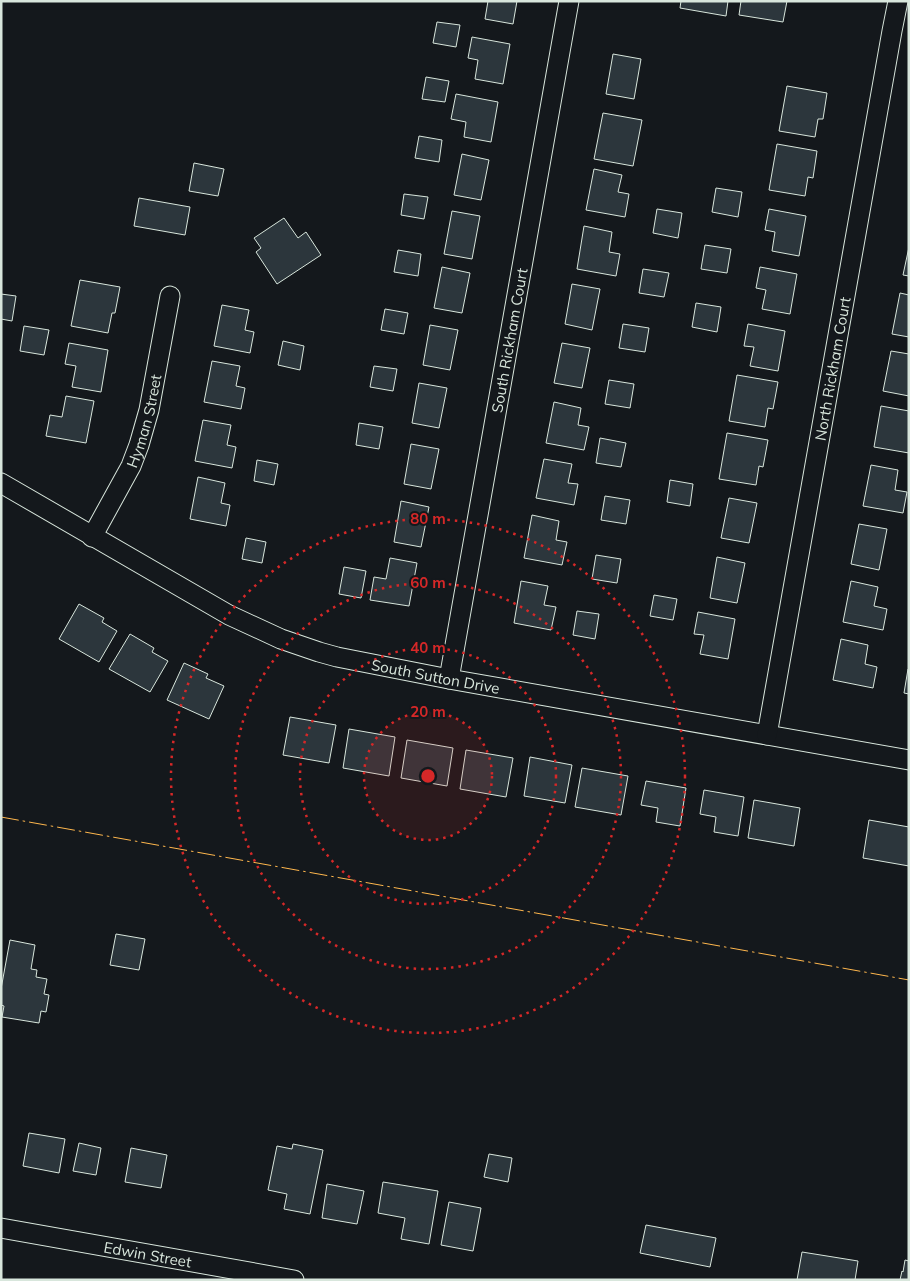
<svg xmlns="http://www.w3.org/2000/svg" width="910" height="1281" font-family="Mulish,sans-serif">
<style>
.building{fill:#2c363c;stroke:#d8e6dc}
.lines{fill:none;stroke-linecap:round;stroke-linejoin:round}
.street-casing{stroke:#d8e6dc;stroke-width:21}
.street{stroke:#14181c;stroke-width:19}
.power{stroke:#ffb74d;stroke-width:1;stroke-dasharray:18 4 2.5 4;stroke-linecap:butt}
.ring{fill:none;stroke:#d62828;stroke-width:2.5;stroke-dasharray:2.5 5}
.labels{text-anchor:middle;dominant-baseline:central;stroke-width:4;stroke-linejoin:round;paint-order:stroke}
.street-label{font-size:15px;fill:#d8e6dc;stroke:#14181c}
.centre{fill:#d62828;stroke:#14181c;stroke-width:2.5}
.ring-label{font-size:15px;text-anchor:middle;font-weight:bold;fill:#d62828;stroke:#14181c;stroke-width:4;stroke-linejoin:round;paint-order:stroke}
</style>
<rect width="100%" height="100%" fill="#14181c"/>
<g class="building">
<path d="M488 1H517L513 24 485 19Z"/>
<path d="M681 1H728L726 16 680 8Z"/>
<path d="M741 1H787L783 22 739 15Z"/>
<path d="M437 22 460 25 456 47 433 43Z"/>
<path d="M472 37 510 44 503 84 475 79 478 60 468 58Z"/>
<path d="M613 54 641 59 634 99 606 94Z"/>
<path d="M426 77 449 81 445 102 422 99Z"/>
<path d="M787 86 827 93 823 119H818L815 137 779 131Z"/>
<path d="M456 94 498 102 491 142 464 137 466 122 451 119Z"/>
<path d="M603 113 642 120 633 166 594 159Z"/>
<path d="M419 136 442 140 439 162 415 158Z"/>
<path d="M777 144 817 151 813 178 808 177 805 196 769 190Z"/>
<path d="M462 154 489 160 481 200 454 195Z"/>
<path d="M194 163 224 169 218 196 189 191Z"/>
<path d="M594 169 622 175 618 192 629 194 625 217 586 210Z"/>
<path d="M716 188 742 192 738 217 712 212Z"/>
<path d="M404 194 428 197 424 219 401 215Z"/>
<path d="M139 198 190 207 185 235 134 226Z"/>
<path d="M657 209 682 213 678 238 653 233Z"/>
<path d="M769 209 806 216 799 256 772 251 775 232 765 230Z"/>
<path d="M452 211 480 216 472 259 444 254Z"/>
<path d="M284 218 298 238 306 232 321 255 277 284 256 252 261 248 254 238Z"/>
<path d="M584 226 612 232 609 252 620 254 616 276 577 269Z"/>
<path d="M705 245 731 249 727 273 701 269Z"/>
<path d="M909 247V276L903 275Z"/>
<path d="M398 250 421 254 418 276 394 272Z"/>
<path d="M442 267 470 273 462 313 434 308Z"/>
<path d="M760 267 797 274 790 314 762 309 766 290 756 288Z"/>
<path d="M643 269 669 273 664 297 639 293Z"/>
<path d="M80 280 120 287 115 313H112L108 333 71 326Z"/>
<path d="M572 284 600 289 592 330 565 324Z"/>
<path d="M900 293 909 295V337L892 334Z"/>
<path d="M1 294 16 296 12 321 1 319Z"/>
<path d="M696 303 721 307 717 332 692 327Z"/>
<path d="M222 305 249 310 245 330 254 332 250 353 214 346Z"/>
<path d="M385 309 408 313 404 334 381 330Z"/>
<path d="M623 324 649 328 645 352 619 348Z"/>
<path d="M748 324 785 331 778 371 750 366 754 347 744 346Z"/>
<path d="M430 325 458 330 450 370 423 365Z"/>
<path d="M24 326 49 330 44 355 20 351Z"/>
<path d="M283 341 304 346 300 370 278 365Z"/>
<path d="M69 343 108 350 101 392 72 387 76 366 65 364Z"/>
<path d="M562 343 590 348 582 388 554 383Z"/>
<path d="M891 351 909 354V396L883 391Z"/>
<path d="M212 361 240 366 236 386 245 388 241 409 204 402Z"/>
<path d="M374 366 397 369 393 391 370 387Z"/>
<path d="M737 375 778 382 773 409 768 408 765 427 729 421Z"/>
<path d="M609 380 634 384 630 408 605 404Z"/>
<path d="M419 383 447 388 439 428 412 423Z"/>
<path d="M66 396 94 401 86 443 46 436 50 415 62 417Z"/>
<path d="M554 402 581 408 578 425 589 427 584 450 546 443Z"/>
<path d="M881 406 909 411V453L874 447Z"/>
<path d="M203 420 231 425 227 445 236 447 232 468 195 461Z"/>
<path d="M359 423 383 427 379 449 356 445Z"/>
<path d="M727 433 768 440 763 467 759 466 756 485 719 479Z"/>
<path d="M600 438 626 443 621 467 596 463Z"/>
<path d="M411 444 439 449 431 489 404 484Z"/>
<path d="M544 459 572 464 568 483 578 484 574 505 536 498Z"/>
<path d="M257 460 278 464 274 485 254 481Z"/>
<path d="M871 465 898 470 895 490 907 492 903 513 863 506Z"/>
<path d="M198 477 225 483 221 503 230 505 226 526 190 519Z"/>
<path d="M670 480 693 484 690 506 667 502Z"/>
<path d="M605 496 630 500 626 524 601 520Z"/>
<path d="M729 498 757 503 749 543 721 538Z"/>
<path d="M401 501 429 507 421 547 394 542Z"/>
<path d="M532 515 559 521 556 540 567 542 562 565 524 558Z"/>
<path d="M859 524 887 529 879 570 851 564Z"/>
<path d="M246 538 266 542 262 563 242 559Z"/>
<path d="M596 555 621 559 617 583 592 579Z"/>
<path d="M717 557 745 563 737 603 710 598Z"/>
<path d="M390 558 417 563 409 606 370 600 374 577 386 579Z"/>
<path d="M344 567 366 571 361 598 339 594Z"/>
<path d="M521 581 548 586 544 605 556 607 551 630 514 623Z"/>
<path d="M851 581 878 587 874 606 887 609 883 630 843 622Z"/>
<path d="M654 595 677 599 673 620 650 616Z"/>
<path d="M79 604 104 618 102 622 117 631 99 662 59 639Z"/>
<path d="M577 611 599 614 595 639 573 635Z"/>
<path d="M698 612 735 619 728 659 700 654 704 635 694 634Z"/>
<path d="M130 634 154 648 152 652 168 661 150 692 109 669Z"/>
<path d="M841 639 868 645 865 664 877 667 873 688 833 680Z"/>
<path d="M184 663 208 674 206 678 224 686 209 719 167 700Z"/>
<path d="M908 669H909V694L904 693Z"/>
<path d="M290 717 336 725 329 763 283 755Z"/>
<path d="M349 729 395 737 389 776 343 768Z"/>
<path d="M407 740 453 748 447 786 401 778Z"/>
<path d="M466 750 513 758 506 797 460 789Z"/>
<path d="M530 757 572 765 565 803 524 796Z"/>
<path d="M582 768 628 776 621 815 575 807Z"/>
<path d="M646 781 686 788 680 826 656 822 658 808 641 805Z"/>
<path d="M704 790 744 797 738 836 714 832 716 817 700 814Z"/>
<path d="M754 800 800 808 794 846 748 838Z"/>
<path d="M869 820 909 827V866L863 858Z"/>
<path d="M116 934 145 939 139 970 110 965Z"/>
<path d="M10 940 35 945 31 969 37 970 36 977 47 979 44 994 49 995 46 1012 41 1011 39 1023 2 1017 4 1006 1 1005V989Z"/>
<path d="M29 1133 65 1139 59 1173 23 1166Z"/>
<path d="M79 1143 101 1148 96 1175 73 1171Z"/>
<path d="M293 1144 323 1150 310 1214 284 1209 287 1194 268 1190 277 1146 292 1149Z"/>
<path d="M131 1148 167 1155 161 1188 125 1182Z"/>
<path d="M489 1154 512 1158 508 1182 484 1177Z"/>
<path d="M383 1182 438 1191 429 1244 401 1239 405 1218 378 1213Z"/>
<path d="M327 1184 364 1191 357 1224 322 1218Z"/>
<path d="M449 1202 481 1208 473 1251 441 1245Z"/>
<path d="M646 1225 716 1238 710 1267 640 1253Z"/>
<path d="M802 1252 858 1261 855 1280H797Z"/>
<path d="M905 1260 909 1261V1280H900L902 1271 903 1272Z"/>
</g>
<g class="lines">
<defs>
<g id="street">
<path id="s1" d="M1 483 229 615 281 639 319 652 337 657 449 679 909 760"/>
<path id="s2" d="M92 537 131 466 139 445 149 410 170 296"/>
<path id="s3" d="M449 679 569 1"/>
<path id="s4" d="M767 735 892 31 898 1"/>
<path id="s5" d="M1 1228 294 1280"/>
</g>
</defs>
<use href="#street" class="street-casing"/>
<use href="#street" class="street"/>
<path class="power" d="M1 817 909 980"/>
</g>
<circle cx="428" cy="776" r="64" fill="#d62828" fill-opacity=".12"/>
<g class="ring">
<circle cx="428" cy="776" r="64"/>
<circle cx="428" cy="776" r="128"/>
<circle cx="428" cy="776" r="193"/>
<circle cx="428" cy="776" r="257"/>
</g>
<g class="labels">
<g class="street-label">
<text stroke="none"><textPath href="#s3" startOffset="344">South Rickham Court</textPath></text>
<text stroke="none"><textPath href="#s4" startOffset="372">North Rickham Court</textPath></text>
<text stroke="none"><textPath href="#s2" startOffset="128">Hyman Street</textPath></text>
<text stroke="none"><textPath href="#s1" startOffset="480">South Sutton Drive</textPath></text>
<text stroke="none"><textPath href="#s5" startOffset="149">Edwin Street</textPath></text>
</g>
</g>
<circle cx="428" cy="776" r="8" class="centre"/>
<g class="ring-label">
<text x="428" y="524">80 m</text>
<text x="428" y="588">60 m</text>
<text x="428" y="653">40 m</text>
<text x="428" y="717">20 m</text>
</g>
<rect width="910" height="1281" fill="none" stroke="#d8e6dc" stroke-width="5"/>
</svg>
